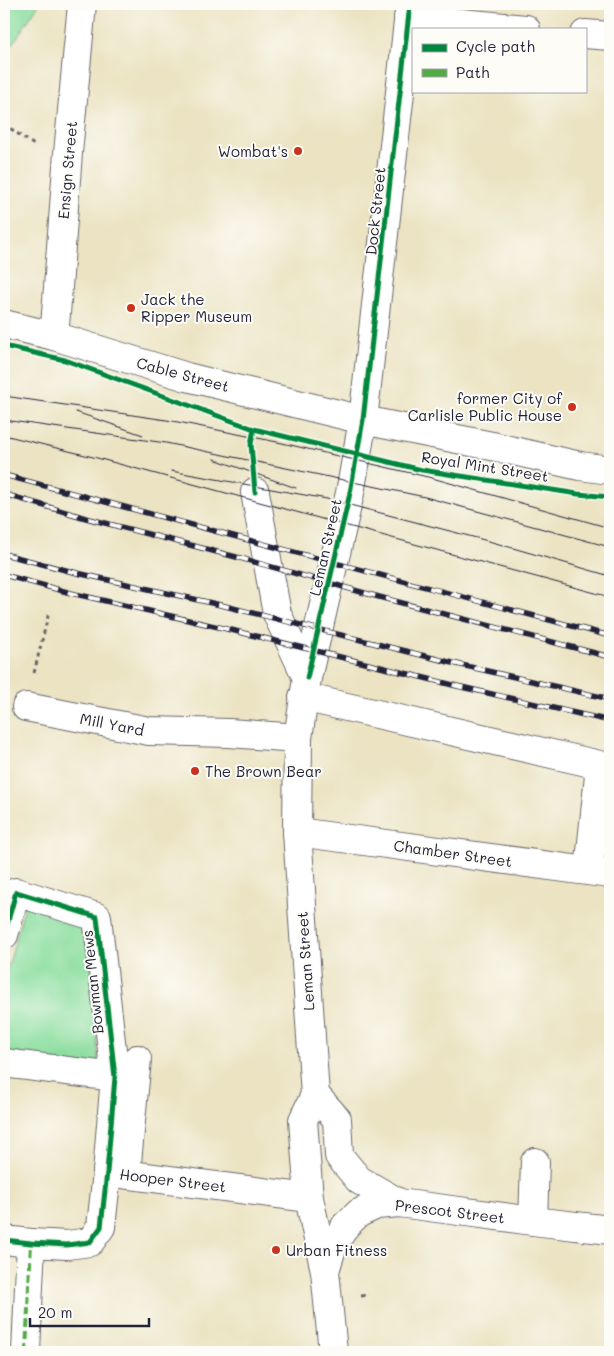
<svg xmlns="http://www.w3.org/2000/svg" width="614" height="1356" font-family="Mali,sans-serif">
<style>
.green{fill:#8bde9f;stroke:#56806d}
.lines{fill:none;stroke-linecap:round;stroke-linejoin:round}
.minor-casing{stroke:#68666a;stroke-width:30}
.major-casing{stroke:#68666a;stroke-width:30}
.highway-casing{stroke:#68666a;stroke-width:30}
.path{stroke:#68666a;stroke-width:3;stroke-dasharray:4 4;stroke-linecap:butt}
.minor{stroke:#fff;stroke-width:28}
.major{stroke:#fff;stroke-width:28}
.highway{stroke:#fff;stroke-width:28}
.tram{stroke:#22223b;stroke-width:1}
.rail-casing{stroke:#22223b;stroke-width:5.5}
.rail{stroke:#fdfcf7;stroke-width:4;stroke-dasharray:11;stroke-linecap:butt}
.quiet{stroke:#53aa46;stroke-width:4;stroke-dasharray:8 4;stroke-linecap:butt}
.cycleway-casing{stroke:#fdfcf7;stroke-width:8}
.cycleway{stroke:#00873e;stroke-width:5}
.poi-dot{fill:#c8321e;stroke:#fdfcf7;stroke-width:2}
.labels{text-anchor:middle;dominant-baseline:central;stroke-width:4;stroke-linejoin:round;paint-order:stroke}
.poi-label{font-size:15px;fill:#22223b;stroke:#fdfcf7;text-anchor:start}
.street-label{font-size:15px;fill:#22223b;stroke:#fdfcf7}
</style>
<rect width="100%" height="100%" fill="#fdfcf7"/>
<filter id="ink" filterUnits="userSpaceOnUse"><feTurbulence type="fractalNoise" baseFrequency=".02" numOctaves="2"/><feDisplacementMap in="SourceGraphic" scale="10" xChannelSelector="R" yChannelSelector="G"/><feConvolveMatrix kernelMatrix="1 2 1 2 8 2 1 2 1" color-interpolation-filters="sRGB"/></filter>
<filter id="wash" filterUnits="userSpaceOnUse"><feTurbulence type="fractalNoise" baseFrequency=".0096" numOctaves="4" result="noise"/><feDisplacementMap in="SourceGraphic" scale="20" xChannelSelector="R" yChannelSelector="G"/><feGaussianBlur stdDeviation="1.12" result="paint"/><feColorMatrix in="noise" values="0 0 0 0 0 0 0 0 0 0 0 0 0 0 0 0 0 1.4 0 .05"/><feComposite in="paint" operator="in"/></filter>
<g filter="url(#wash)">
<rect width="100%" height="100%" fill="#ebe3c2"/>
<g class="green">
<path d="M4 4H39L4 57Z"/>
<path d="M25 905 88 925 99 1068 4 1055V982Z"/>
</g>
</g>
<g filter="url(#ink)">
<g class="lines">
<defs>
<g id="minor">
<path d="M408 18 526 29"/>
<path d="M585 34 610 36"/>
<path d="M54 336 56 314 68 153 82 4"/>
<path d="M255 492 277 614 307 678"/>
<path d="M303 697 600 765 589 871"/>
<path d="M26 707 149 731 229 733 298 738"/>
<path d="M297 832 610 874"/>
<path d="M4 935 16 892 97 917 115 1077 107 1172 101 1227 90 1242 67 1245 31 1243 4 1240"/>
<path d="M4 1063 115 1077"/>
<path d="M107 1172 309 1198"/>
<path d="M126 1173 137 1059"/>
<path d="M533 1221 535 1162"/>
<path d="M26 1352 31 1243"/>
</g>
<g id="major">
<path d="M4 324 54 336 187 377 363 420 492 446 580 466 610 470"/>
<path d="M315 1095 337 1119 339 1156 359 1180 399 1203"/>
<path d="M325 1271 309 1198 303 1120 315 1095 297 832 298 738 307 678 350 493 363 420 410 4"/>
</g>
<path id="highway" d="M333 1352 325 1271 333 1245 346 1225 359 1213 377 1205 399 1203 533 1221 610 1230"/>
</defs>
<use href="#minor" class="minor-casing"/>
<use href="#major" class="major-casing"/>
<use href="#highway" class="highway-casing"/>
<g class="path">
<path d="M4 124 34 145"/>
<path d="M34 673 49 612"/>
<path d="M361 1296 369 1295"/>
</g>
<use href="#minor" class="minor"/>
<use href="#major" class="major"/>
<use href="#highway" class="highway"/>
<g class="tram">
<path d="M4 396 173 421 282 443 432 478 610 528"/>
<path d="M76 412 143 435"/>
<path d="M4 420 166 443 425 497 610 547"/>
<path d="M4 435 97 458 610 597"/>
<path d="M214 459 296 488"/>
<path d="M171 471 327 499 492 542 610 576"/>
</g>
<defs>
<g id="rail">
<path d="M4 475 610 636"/>
<path d="M4 494 86 518 240 558 379 597 610 657"/>
<path d="M4 554 77 573 225 606 457 664 610 699"/>
<path d="M4 575 71 593 223 628 457 686 610 721"/>
</g>
</defs>
<use href="#rail" class="rail-casing"/>
<use href="#rail" class="rail"/>
<path class="quiet" d="M26 1352 31 1243"/>
<defs>
<g id="cycleway">
<path d="M4 346 65 360 254 429 422 470 578 494 610 497"/>
<path d="M254 429 251 444 255 492"/>
<path d="M307 678 350 493 363 420 410 4"/>
<path d="M4 935 16 892 97 917 115 1077 107 1172 101 1227 90 1242 67 1245 31 1243 4 1240"/>
</g>
</defs>
<use href="#cycleway" class="cycleway-casing"/>
<use href="#cycleway" class="cycleway"/>
</g>
</g>
<g class="poi-dot">
<circle cx="298" cy="151" r="5"/>
<circle cx="131" cy="308" r="5"/>
<circle cx="572" cy="407" r="5"/>
<circle cx="195" cy="771" r="5"/>
<circle cx="276" cy="1250" r="5"/>
</g>
<g class="labels">
<g class="poi-label">
<text x="288" y="151" text-anchor="end">Wombat's</text>
<text x="141" y="299">Jack the<tspan x="141" dy="17">Ripper Museum</tspan></text>
<text x="562" y="398" text-anchor="end">former City of<tspan x="562" dy="17">Carlisle Public House</tspan></text>
<text x="205" y="771">The Brown Bear</text>
<text x="286" y="1250">Urban Fitness</text>
</g>
<g class="street-label">
<text transform="translate(67 170) rotate(-85)">Ensign Street</text>
<text transform="translate(375 211) rotate(-84)">Dock Street</text>
<text transform="translate(183 374) rotate(15)">Cable Street</text>
<text transform="translate(485 466) rotate(9)">Royal Mint Street</text>
<text transform="translate(325 547) rotate(-77)">Leman Street</text>
<text transform="translate(112 724) rotate(11)">Mill Yard</text>
<text transform="translate(453 853) rotate(8)">Chamber Street</text>
<text transform="translate(305 961) rotate(-94)">Leman Street</text>
<text transform="translate(92 982) rotate(-96)">Bowman Mews</text>
<text transform="translate(173 1180) rotate(7)">Hooper Street</text>
<text transform="translate(450 1211) rotate(7)">Prescot Street</text>
</g>
</g>
<rect width="614" height="1356" fill="none" stroke="#fdfcf7" stroke-width="20"/>
<rect x="412" y="28" width="175" height="65" fill="#fdfcf7" stroke="#a5a5ac"/>
<rect x="422" y="44" width="25" height="8" fill="#00873e" stroke="#a5a5ac"/>
<text x="456" y="52" font-size="15" fill="#22223b">Cycle path</text>
<rect x="422" y="69" width="25" height="8" fill="#53aa46" stroke="#a5a5ac"/>
<text x="456" y="78" font-size="15" fill="#22223b">Path</text>
<path d="M30 1318v8h119v-8" fill="none" stroke="#22223b" stroke-width="2.5"/>
<text x="38" y="1318" font-size="15" fill="#22223b" stroke="#fdfcf7" stroke-width="4" paint-order="stroke">20 m</text>
</svg>
